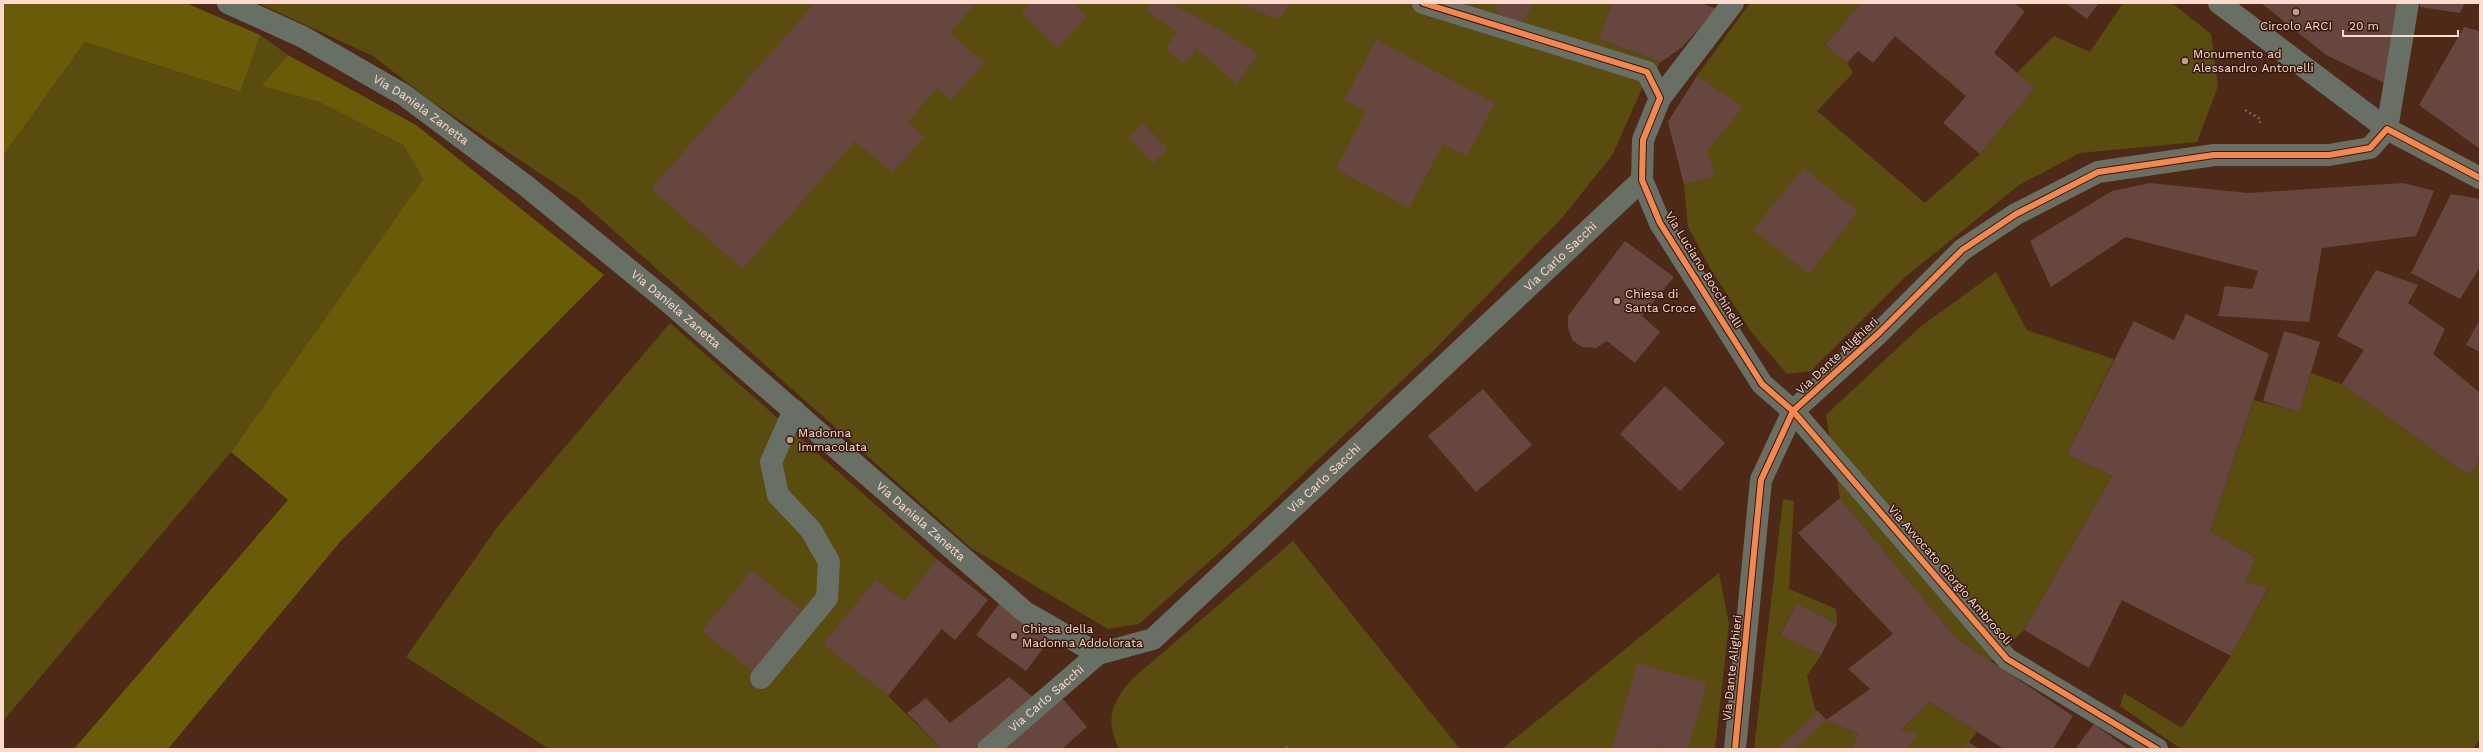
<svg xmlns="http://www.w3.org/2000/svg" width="2483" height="752" font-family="'Work Sans',sans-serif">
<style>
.green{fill:#594c0e}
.forest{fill:#695b07}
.building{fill:#66463e}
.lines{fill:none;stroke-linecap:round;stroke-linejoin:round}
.path{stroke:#6d685e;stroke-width:2.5;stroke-dasharray:2 3;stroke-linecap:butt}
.lane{stroke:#686f65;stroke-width:22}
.street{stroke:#686f65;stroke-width:22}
.secondary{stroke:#6b6f62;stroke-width:22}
.cycleway-casing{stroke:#36180b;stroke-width:8}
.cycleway{stroke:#f5874c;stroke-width:6}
.poi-dot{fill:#c09c8d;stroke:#36180b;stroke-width:1.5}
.labels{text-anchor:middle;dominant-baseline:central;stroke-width:3;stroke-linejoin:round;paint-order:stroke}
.poi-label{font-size:12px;fill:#fddacd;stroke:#36180b;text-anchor:start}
.street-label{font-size:12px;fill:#fddacd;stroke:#36180b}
</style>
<rect width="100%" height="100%" fill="#4f2917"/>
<g class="green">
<path d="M258 3H1612L1599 39 1661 62 1643 86 1613 154 1562 218 1434 350 1239 535 1139 624 1108 629 971 548 577 198 431 101 373 56Z"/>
<path d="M1750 3H1861L1825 45 1847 63 1853 73 1817 111 1925 203 1980 154 2035 88 2017 73 2054 36 2090 52 2123 3H2172L2211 34 2218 86 2197 142 2080 153 2019 185 1904 278 1811 371 1787 374 1752 333 1710 268 1688 227 1684 184 1668 122 1697 76Z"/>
<path d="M260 35 288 55 261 86 319 102 403 145 423 179 231 452 3 721V156L85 42 239 92Z"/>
<path d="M1996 272 2027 330 2114 359 2067 454 2112 476 2024 630 1991 662 1957 639 1840 498 1826 415 1920 327Z"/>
<path d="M670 323 937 559 904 601 876 579 824 644 888 696 942 749H549L406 657 498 526Z"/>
<path d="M2311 373 2342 384 2468 475 2480 461V739L2473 749H2181L2120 706 2124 693 2182 728 2231 656 2268 589 2245 582 2256 558 2210 531 2254 400 2299 412Z"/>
<path d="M1783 499 1794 501 1789 589 1836 609 1837 624 1797 603 1780 634 1821 655 1807 676 1815 709 1827 720 1858 734 1852 749H1754Z"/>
<path d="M1293 541 1460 749H1119C1105 719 1111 704 1131 680Z"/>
<path d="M1719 573 1729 624 1715 749H1502Z"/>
<path d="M1930 702 1977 732 1964 749H1908L1917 734 1901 730Z"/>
</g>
<g class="forest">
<path d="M3 3H186L260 35 240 92 85 42 3 156Z"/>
<path d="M288 55 416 125 604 275 340 542 168 749H74L288 500 231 452 423 179 403 145 319 102 261 86Z"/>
</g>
<g class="building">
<path d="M815 3H976L950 33 984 63 951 100 937 88 908 122 924 137 892 173 855 141 743 269 651 189Z"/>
<path d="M1030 3H1073L1087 17 1057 48 1021 13Z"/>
<path d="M1151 3H1170L1214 26 1258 54 1237 84 1196 49 1185 64 1165 49 1177 32 1146 11Z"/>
<path d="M1238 3H1291L1279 20Z"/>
<path d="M1497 3H1535L1517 27 1493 8Z"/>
<path d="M1612 3H1701L1717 9 1681 48 1661 62 1599 39Z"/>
<path d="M1861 3H2014L2025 11 1994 53 2035 88 1980 154 1943 123 1966 96 1895 36 1873 63 1858 51 1847 63 1825 45Z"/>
<path d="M2065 3H2099L2087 19Z"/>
<path d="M2261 3H2402L2387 84 2326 55Z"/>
<path d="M2420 3H2465L2460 13 2420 7Z"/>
<path d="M2464 27 2480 31V149L2419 105Z"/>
<path d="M1376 40 1495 103 1467 156 1443 144 1409 208 1336 169 1366 111 1344 100Z"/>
<path d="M1697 76 1743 107 1707 151 1715 176 1684 184 1668 122Z"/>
<path d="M1143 123 1168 149 1153 163 1128 137Z"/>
<path d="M1803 168 1858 211 1809 274 1753 230Z"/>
<path d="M2150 183 2248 193 2403 183 2434 191 2416 236 2322 248 2309 322 2218 316 2225 286 2252 289 2258 271 2126 237 2051 287 2030 241 2112 191Z"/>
<path d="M2451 194 2480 199V267L2460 299 2411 273Z"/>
<path d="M1625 241 1674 277 1642 316 1660 332 1635 363 1607 341 1596 348 1582 347 1572 340 1568 327V316Z"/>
<path d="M2376 270 2418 285 2408 303 2445 329 2433 354 2480 393V461L2468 475 2342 384 2364 350 2337 336Z"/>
<path d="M2186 314 2269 354 2210 531 2256 558 2245 582 2268 588 2231 656 2122 600 2089 668 2024 630 2112 476 2067 454 2134 321 2174 340Z"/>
<path d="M2480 319V352L2466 345Z"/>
<path d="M2284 331 2320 342 2299 412 2263 401Z"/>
<path d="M1665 386 1725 443 1680 491 1620 434Z"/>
<path d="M1483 389 1532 445 1476 492 1428 436Z"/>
<path d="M1840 498 1957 639 2073 716 2053 749H2004L1930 702 1901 730 1918 734 1908 749H1852L1858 734 1826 720 1795 749H1778L1818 711 1826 720 1870 689 1848 669 1893 634 1798 533Z"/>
<path d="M937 559 988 600 955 640 942 629 888 696 823 644 876 579 904 601Z"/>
<path d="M752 570 802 611 753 672 702 631Z"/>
<path d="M1002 600 1052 637 1026 671 976 635Z"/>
<path d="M1797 603 1837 624 1821 655 1780 635Z"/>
<path d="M1637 663 1707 683 1688 749H1667L1655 746V749H1612Z"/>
<path d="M1009 677 1034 698 974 749H942L907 713 926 698 950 723Z"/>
<path d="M1062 698 1087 727 1062 749H1004Z"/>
<path d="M2094 724 2128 749H2075Z"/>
<path d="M1968 742 1980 749H1964Z"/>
</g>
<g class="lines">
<g class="path">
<path d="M2245 110 2260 119V123"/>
<path d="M1286 746 1288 749"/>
</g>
<path class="lane" d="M761 678 827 598 829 562 811 530 778 495 771 462 794 410"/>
<g class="street">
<path id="s1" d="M228 3 303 37 404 95 525 185 665 299 1025 612 1098 654"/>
<path d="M1423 3 1647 72 1660 98 1643 140 1642 180 1660 223 1762 384 1793 411 2007 659 2157 749"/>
<path d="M2219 3 2387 129 2408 3"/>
<path d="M1660 98 1733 3"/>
<path id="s2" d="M988 749 1098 654 1153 639 1642 180"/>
</g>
<path class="secondary" d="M1735 749 1761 480 1793 411 1879 333 1962 250 2016 214 2098 172 2214 155H2329L2370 148 2387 129 2480 178"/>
<defs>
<g id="cycleway">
<path d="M1423 3 1647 72 1660 98 1643 140 1642 180 1660 223 1762 384 1793 411 2007 659 2157 749"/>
<path d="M1735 749 1761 480 1793 411 1879 333 1962 250 2016 214 2098 172 2214 155H2329L2370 148 2387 129 2480 178"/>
</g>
</defs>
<use href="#cycleway" class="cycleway-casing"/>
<use href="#cycleway" class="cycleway"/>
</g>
<g class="poi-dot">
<circle cx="2296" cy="12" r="4"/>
<circle cx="2185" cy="61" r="4"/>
<circle cx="1617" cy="301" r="4"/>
<circle cx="790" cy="440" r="4"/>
<circle cx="1014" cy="636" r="4"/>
</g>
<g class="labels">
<g class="poi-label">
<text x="2296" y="26" text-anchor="middle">Circolo ARCI</text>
<text x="2193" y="54">Monumento ad<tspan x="2193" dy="14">Alessandro Antonelli</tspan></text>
<text x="1625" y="294">Chiesa di<tspan x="1625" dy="14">Santa Croce</tspan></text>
<text x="798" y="433">Madonna<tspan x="798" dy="14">Immacolata</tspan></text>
<text x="1022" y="629">Chiesa della<tspan x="1022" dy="14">Madonna Addolorata</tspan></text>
</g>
<g class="street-label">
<text stroke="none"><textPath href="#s1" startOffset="221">Via Daniela Zanetta</textPath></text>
<text stroke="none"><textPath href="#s2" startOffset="761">Via Carlo Sacchi</textPath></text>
<text transform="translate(1704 270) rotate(58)">Via Luciano Bocchinelli</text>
<text stroke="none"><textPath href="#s1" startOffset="545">Via Daniela Zanetta</textPath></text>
<text transform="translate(1837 356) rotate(-43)">Via Dante Alighieri</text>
<text stroke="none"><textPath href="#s2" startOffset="437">Via Carlo Sacchi</textPath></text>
<text stroke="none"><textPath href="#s1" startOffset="869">Via Daniela Zanetta</textPath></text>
<text transform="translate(1950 575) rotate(49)">Via Avvocato Giorgio Ambrosoli</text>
<text transform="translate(1732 668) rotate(-84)">Via Dante Alighieri</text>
<text stroke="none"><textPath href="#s2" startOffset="77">Via Carlo Sacchi</textPath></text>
</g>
</g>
<rect width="2483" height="752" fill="none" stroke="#fddacd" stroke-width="8"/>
<path d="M2343 30v6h115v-6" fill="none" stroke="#fddacd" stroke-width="2"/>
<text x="2349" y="30" font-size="12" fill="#fddacd" stroke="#36180b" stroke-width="3" paint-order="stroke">20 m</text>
</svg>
